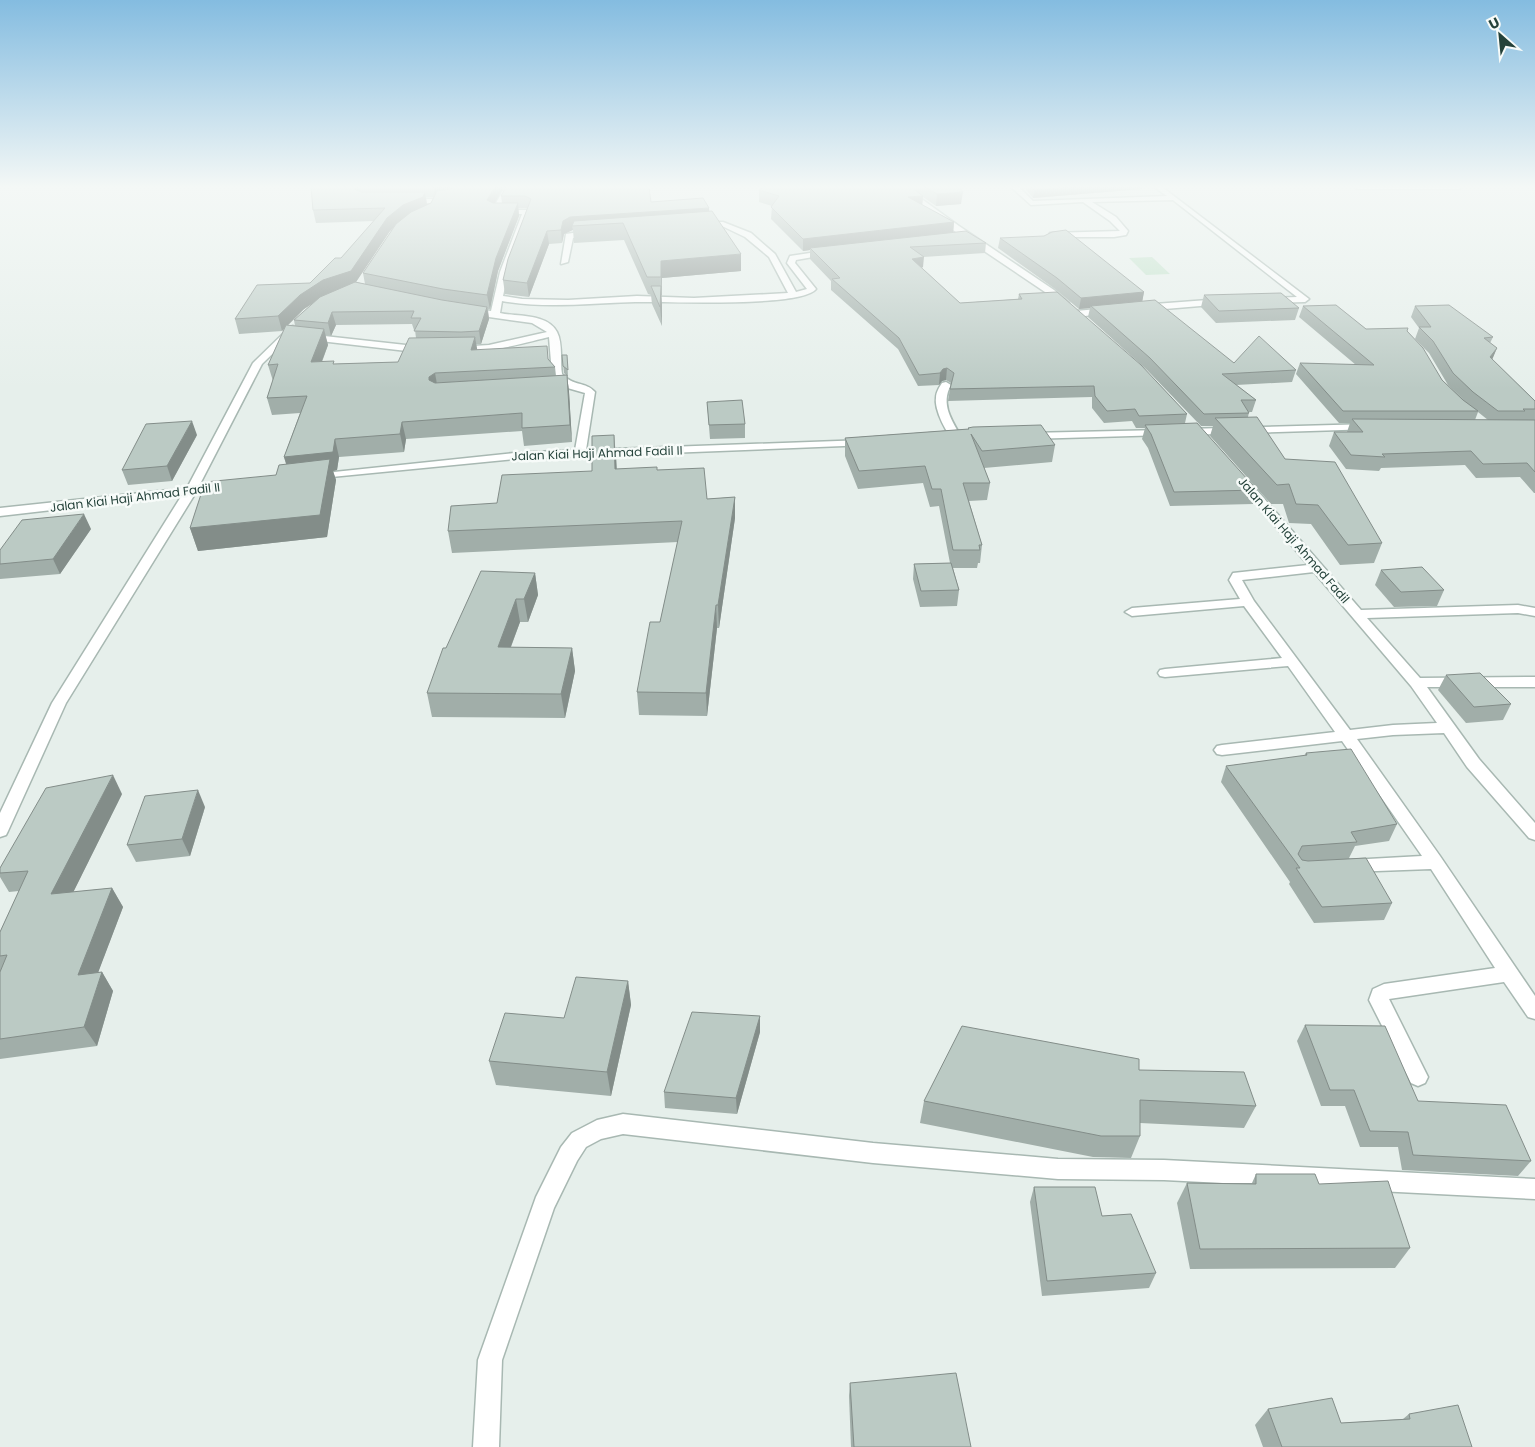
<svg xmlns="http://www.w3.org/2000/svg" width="1535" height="1447" font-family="Poppins,sans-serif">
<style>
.green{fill:#bfe0c8}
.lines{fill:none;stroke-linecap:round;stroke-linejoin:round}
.minor-casing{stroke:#a8b8b2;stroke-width:3}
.minor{fill:#fff;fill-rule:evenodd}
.wall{fill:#a1aea9;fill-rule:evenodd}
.shaded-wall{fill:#838d89}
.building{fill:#bbcac4;stroke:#838d89}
.labels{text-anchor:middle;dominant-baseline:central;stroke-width:5;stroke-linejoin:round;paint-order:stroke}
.far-street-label{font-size:12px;fill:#24423a;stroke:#f7fbf9}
</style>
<rect width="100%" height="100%" fill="#e6efeb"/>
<path class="green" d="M1152 257 1170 274 1146 275 1129 258Z"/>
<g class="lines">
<defs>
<g id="minor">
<path d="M455 187H462L455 199 435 203H408L404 201 408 199H435L449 195Z"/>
<path d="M505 187H512L500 210H527L531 212 508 272 503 296 522 299 568 300 637 296 694 298 788 293 769 257 745 237 722 226H698V222H723L751 233 775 254 796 292 807 289 787 263 790 256 830 250 834 252 830 254 796 260 795 263 816 289C801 308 664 301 635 302 591 303 547 309 502 301L500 313C517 317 547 313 557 332 563 343 560 362 562 374 574 387 585 381 595 392L586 450 865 440 870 443 869 445 514 459 311 479 309 477 315 474 514 453 575 450 585 393 564 387 552 375 549 337C532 341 464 360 452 350L457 347 489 345 547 332 532 323 468 314 464 311 468 308 491 311 500 272 522 214H495L491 212Z"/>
<path d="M898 187H905L959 226 1054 290 1069 303V307H1063L1048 294 953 230Z"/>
<path d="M1011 187H1019L1033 201 1167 196 1154 187H1162L1309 299 1305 302 1266 303V299L1269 298 1297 297 1173 200 1092 202 1116 217 1128 231 1126 235 1114 237H1053L1049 235 1050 233 1120 231 1110 221 1083 202 1031 205Z"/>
<path d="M1354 187H1463L1459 189H1358Z"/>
<path d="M593 230 597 232 596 234 573 238 568 262 561 264 566 234Z"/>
<path d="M1221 299 1224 300V304L1141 311 1137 308 1141 305Z"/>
<path d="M1108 308 1112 311 1111 313 1076 317 1072 314 1076 311Z"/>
<path d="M293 326 298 329 296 331 262 364 199 486 222 484 228 487 222 490 195 494 66 703 8 831 6 835 0 837V813L52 703 182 495 0 516V508L187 488 253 363 290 327Z"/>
<path d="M306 334 424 347 429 350 424 353 303 339 301 337Z"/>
<path d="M946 382 951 385C940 404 952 421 962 438L957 441C947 438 934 408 936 398 936 392 939 388 942 383Z"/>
<path d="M1370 424 1374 425 1375 427 1374 429 1185 435 1180 432 1185 429Z"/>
<path d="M1162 430 1167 433 1166 435 1028 439 1023 436 1028 433Z"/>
<path d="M1243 478 1247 479 1361 610 1518 605 1535 608V616L1518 613 1367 618 1420 678 1535 677V687H1427L1479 759 1535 823V840L1529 838 1467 767 1444 733 1393 735 1357 739 1440 856 1535 996V1019L1528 1017 1504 982 1389 999 1428 1077 1425 1083 1418 1086 1411 1083 1369 1000 1373 989 1384 984 1495 968 1431 869 1350 872 1344 871 1341 866 1344 861 1350 860 1422 856 1342 741 1222 755 1217 754 1214 750 1217 746 1222 745 1335 732 1288 666 1165 677 1160 676 1158 673 1160 670 1165 669 1282 658 1244 606 1132 616 1125 612 1132 608 1240 599 1229 580 1233 573 1308 565 1239 483 1237 481ZM1314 572 1411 686 1437 723 1393 725 1350 730 1254 601 1242 580Z"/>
<path d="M623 1114 873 1143 1058 1159 1164 1160 1535 1179V1199L1164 1180 1058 1179 873 1163 623 1134 601 1139 586 1147 577 1161 554 1208 502 1360 499 1447H473L478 1360 536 1197 561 1147 572 1133 597 1120Z"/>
</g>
</defs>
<use href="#minor" class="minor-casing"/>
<use href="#minor" class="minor"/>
</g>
<g class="wall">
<path d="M311 187H454L453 188 495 203H502L501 196 506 187 651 202 709 212 741 271 662 278V295H661L662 326 652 304 651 295 648 294 624 240 574 243 573 230H572L564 234 562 243 549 244 529 297 505 294 503 280 527 208H518L519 216 498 271 490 309H488L489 319 481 344H476L477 350 549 360 555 367 556 376 566 375 564 373 562 355H567L568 377 567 376 569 392 572 442 524 446 522 431 406 439 404 452 339 457 337 470 333 471 336 480 327 537 198 551 190 528 276 475 286 464 284 457 300 413 272 415 267 398 273 381 268 365 284 329 282 331 239 334 235 319 310 283 341 258 374 221 316 223 313 210ZM426 197H434L431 203 427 205ZM394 227 363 273 365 284 356 282 390 231ZM313 303 294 320 295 326 288 325 304 309ZM412 324 414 330H415L416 338 398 362 334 364 322 362 328 345 325 335 331 336 336 325Z"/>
<path d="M764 187H959L961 204 936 206 923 197 922 205 954 222 953 233 986 243 985 253 923 257V267L922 268 960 303 1018 299 1019 294 1187 414 1185 423 1257 490 1253 504 1170 506 1148 448 1142 439 1145 428H1136L1132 421 1104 423 1092 408V397L948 401 951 383 946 380 942 381 939 385 918 386 898 349 831 290V281L810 259V250L803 251 771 219 772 206 759 202V190Z"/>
<path d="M1024 187H1142V189L1033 198Z"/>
<path d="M1000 238 1144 292 1142 301 1234 363 1296 370 1292 382 1236 385 1256 400 1252 412H1249L1248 417 1285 459 1382 543 1374 563 1340 565 1311 524 1289 523 1283 504H1271L1210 436 1213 426H1201L1147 370 1088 317 1090 308 1079 309 1055 289 998 248Z"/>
<path d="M1204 295 1299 308 1295 320 1216 323 1201 307Z"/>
<path d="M1303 306 1366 329 1407 331 1442 380 1465 401 1448 385 1429 353 1415 339 1419 328 1411 317 1415 306 1493 337 1490 343 1497 348 1492 359 1535 401V493H1534L1520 477 1476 478 1465 465 1381 468 1379 471 1346 469 1329 446 1334 432H1347L1350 423H1339L1296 374 1300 363 1356 365 1299 317ZM1478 412 1488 420H1475Z"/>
<path d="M707 402 745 424V438L710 439Z"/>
<path d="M968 428 1055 445 1052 462 984 468 990 483 987 500 969 501 982 545 980 563H978L977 568H953L959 590 957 606 920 607 913 579 914 564 950 563 939 506 930 507 923 483 858 489 845 456V438L968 429Z"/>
<path d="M197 435 172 481 128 485 122 470Z"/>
<path d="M616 456 617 469 657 470 707 499 735 497V518L719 628H717L707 716 639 715 637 692 660 622 678 542 452 553 448 531 497 503 592 471Z"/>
<path d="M91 529 60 574 0 579V550Z"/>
<path d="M1381 570 1444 590 1437 606 1394 607 1375 585Z"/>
<path d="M535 573 538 595 528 622H520L511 647 572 648 575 671 565 718 432 717 427 693Z"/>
<path d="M1446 675 1511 704 1503 720 1466 723 1438 690Z"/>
<path d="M1306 753 1397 824 1389 841 1355 846 1349 858 1392 903 1384 920 1314 923 1289 884 1290 882 1221 782 1226 766 1304 756Z"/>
<path d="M122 794 73 892 112 888 123 907 98 972H102L113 991 97 1046 0 1059V932L19 891 9 892 0 877V868Z"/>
<path d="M205 807 190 856 136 862 127 845Z"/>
<path d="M628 981 631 1005 611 1096 496 1085 489 1061Z"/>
<path d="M760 1016V1032L737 1114 665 1108 664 1092Z"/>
<path d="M1305 1025 1418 1101 1531 1161 1518 1176 1402 1170 1398 1147H1360L1345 1106H1321L1297 1041Z"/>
<path d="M1139 1070 1256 1106 1244 1128 1140 1123V1136L1131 1158 1093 1157 920 1123 924 1101Z"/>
<path d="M1256 1174 1319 1184 1410 1248 1395 1268 1190 1269 1177 1203 1187 1183H1252Z"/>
<path d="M1034 1187 1156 1273 1149 1288 1042 1296 1030 1202Z"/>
<path d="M850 1383 971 1447H851L849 1396Z"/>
<path d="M1268 1409 1341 1423 1403 1419 1409 1414 1472 1447H1263L1255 1425Z"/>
</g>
<g class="shaded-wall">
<path d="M357 187H359L361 197 355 189Z"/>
<path d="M433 187H454L448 193 435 197Z"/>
<path d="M495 187H504L489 213 487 200Z"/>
<path d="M1075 187H1142V189L1033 198 1034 190Z"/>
<path d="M425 192 427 205 405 217 390 231 354 285 327 294 304 309 282 331 278 316 300 295 387 218 403 205Z"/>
<path d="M963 192 961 204 936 206 937 194Z"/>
<path d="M923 196 922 207 908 197Z"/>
<path d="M518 203 519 216 498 271 490 309 487 295 496 258Z"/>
<path d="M709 208 710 220 623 223 572 226 573 230 564 234 562 243 561 230 563 221 570 217Z"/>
<path d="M954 222 953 234 810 248V250L803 251V239Z"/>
<path d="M547 231 549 244 529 297 527 283Z"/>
<path d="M741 254V271L662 278V295L661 277V261Z"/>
<path d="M924 257 923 267 911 269 912 259Z"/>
<path d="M661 286 662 304V326L660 307Z"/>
<path d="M1144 292 1142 303 1091 306 1090 308 1079 309 1081 298Z"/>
<path d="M487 307 489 319 481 344 479 331Z"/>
<path d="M332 312 336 325 331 336 328 323Z"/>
<path d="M324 329 328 345 315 379 311 362Z"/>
<path d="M475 337 478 354 471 350Z"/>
<path d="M1497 348 1492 360 1490 357Z"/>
<path d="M947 368 946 380 942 381 939 385 940 373 943 369Z"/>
<path d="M435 373 438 390 429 380V377Z"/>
<path d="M567 375 569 392 572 442 570 425Z"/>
<path d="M192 421 197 435 172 481 167 466Z"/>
<path d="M402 422 406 439 404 452 400 434Z"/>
<path d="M614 435 616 456 617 490 615 469Z"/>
<path d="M335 439 339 457 337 470 333 471 336 480 327 537 198 551 190 528 290 475 284 457Z"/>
<path d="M735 497V518L719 628 718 605Z"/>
<path d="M84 514 91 529 60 574 53 559Z"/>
<path d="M535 573 538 595 528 622 524 599Z"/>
<path d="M516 599 520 622 502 670 498 647Z"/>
<path d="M716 605 717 628 707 716 706 693Z"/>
<path d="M572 648 575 671 565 718 561 694Z"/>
<path d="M113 775 122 794 63 913 51 894Z"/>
<path d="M198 790 205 807 190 856 182 839Z"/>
<path d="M112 888 123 907 90 994 78 975Z"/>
<path d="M102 972 113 991 97 1046 84 1027Z"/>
<path d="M628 981 631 1005 611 1096 607 1072Z"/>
<path d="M760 1016V1032L737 1114 736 1098Z"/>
</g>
<g class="building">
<path d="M311 187H357L355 189 361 192H425L423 197 403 205 387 218 351 271 323 280 300 295 278 316 235 319 257 285 310 283 335 258H341L385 208 313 210Z"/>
<path d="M455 187H495L487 200 493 203H518L496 258 487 295 443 289 363 273 396 224 411 212 431 203 437 191 455 188Z"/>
<path d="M506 187H649L651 202 703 198 709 208 570 217 563 221 561 230 547 231 527 283 503 280 508 259 531 199 525 196H501Z"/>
<path d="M764 187H911L923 196 908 197 954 222 803 239 771 207 779 196 759 190Z"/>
<path d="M925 187H959L963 192 937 194Z"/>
<path d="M1031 187H1075L1034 190Z"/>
<path d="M712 211 741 254 661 261V277H647L623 223 572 226 574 221Z"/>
<path d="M1066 230 1144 292 1081 298 1057 278 1000 238 1044 236 1052 232Z"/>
<path d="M966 231 986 243 910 247 924 257 912 259 960 303 1022 299 1019 294 1057 292 1141 365 1187 414 1139 416 1135 409 1107 411 1095 396 1094 386 950 389 954 373 947 368 943 369 940 373 919 375 899 338 832 279 840 278 810 248Z"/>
<path d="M355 282 442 300 487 307 479 331 461 332 414 331 421 318H411L414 311 332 312 328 323 294 320 320 297Z"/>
<path d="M651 286H661L660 307Z"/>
<path d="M1281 293 1299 308 1219 311 1204 295Z"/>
<path d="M1155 300 1234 363 1259 336 1296 370 1222 374 1256 400H1241L1249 413 1204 414 1150 358 1091 306Z"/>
<path d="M1336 305 1366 329 1408 328 1407 331 1423 348 1442 380 1463 400 1478 411H1343L1300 363 1374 365 1303 306Z"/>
<path d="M1449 305 1493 337 1484 338 1497 348 1490 357 1535 401V409H1523L1525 411H1498L1473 392 1453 373 1433 341 1419 327H1431L1415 306Z"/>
<path d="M286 325 324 329 311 362 334 361 333 364 398 362 409 338 475 337 471 350 547 346 548 359 555 367 435 373 429 377V380L435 383 567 375 570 425 522 428V413L402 422 400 434 335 439 333 452 284 457 307 396 267 398 278 364 268 365Z"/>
<path d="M562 355H567L568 370 563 366Z"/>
<path d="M742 400 745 424 709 425 707 402Z"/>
<path d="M1257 417 1285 459 1335 462 1382 543 1348 545 1318 505 1296 504 1289 484 1277 485 1215 418Z"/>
<path d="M1352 419 1535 420V472L1527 463 1483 464 1471 451 1382 454 1385 457 1351 455 1334 432H1363Z"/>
<path d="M192 421 167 466 122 470 146 424Z"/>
<path d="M1197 423 1257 490 1174 492 1151 434 1145 425Z"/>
<path d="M1041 425 1055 445 982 451 971 434 990 483H963L982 545H979L980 550H953L941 489H932L925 466 859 471 845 438 969 429 968 428 973 427Z"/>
<path d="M614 435 615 469 657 467V470L704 468 707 499 735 497 718 605H716L706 693 637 692 650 622H660L682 521 448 531 451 506 497 503 502 475 592 471V436Z"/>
<path d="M330 459 320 515 190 528 205 482 276 475 279 465Z"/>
<path d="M84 514 53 559 0 564V550L22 520Z"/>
<path d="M951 563 959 590 921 591 914 564Z"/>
<path d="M1422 567 1444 590 1401 592 1381 570Z"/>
<path d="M481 571 535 573 524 599H516L498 647 572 648 561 694 427 693 443 648H446Z"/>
<path d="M1480 673 1511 704 1474 707 1446 675Z"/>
<path d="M1351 749 1397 824 1351 832 1357 842 1302 846 1298 854 1302 860 1308 861 1366 858 1392 903 1322 907 1296 868H1300L1226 766 1307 755 1306 753Z"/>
<path d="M113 775 51 894 112 888 78 975 102 972 84 1027 0 1039V972L7 955 0 956V932L28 871 0 873V868L46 788Z"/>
<path d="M198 790 182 839 127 845 145 796Z"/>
<path d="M576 977 628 981 607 1072 489 1061 505 1013 564 1018Z"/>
<path d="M692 1012 760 1016 736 1098 664 1092Z"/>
<path d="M1305 1025 1385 1026 1418 1101 1506 1105 1531 1161 1413 1155 1408 1132 1370 1131 1354 1090H1330Z"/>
<path d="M962 1026 1139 1059V1070L1244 1072 1256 1106 1140 1100V1136H1101L924 1101Z"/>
<path d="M1256 1174H1315L1319 1184 1388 1181 1410 1248 1200 1249 1187 1183 1256 1184Z"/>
<path d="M1034 1187H1095L1102 1216 1131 1214 1156 1273 1047 1281Z"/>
<path d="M956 1373 971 1447H854L850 1383Z"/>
<path d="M1332 1398 1341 1423 1410 1419 1409 1414 1458 1405 1472 1447H1282L1268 1409Z"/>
</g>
<linearGradient id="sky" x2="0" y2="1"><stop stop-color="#84bce0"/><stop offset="0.48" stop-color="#f4f8f6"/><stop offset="1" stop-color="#f4f8f6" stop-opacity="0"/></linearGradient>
<rect width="1535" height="389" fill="url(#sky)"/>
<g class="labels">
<g class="far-street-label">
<text transform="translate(597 453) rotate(-2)">Jalan Kiai Haji Ahmad Fadil II</text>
<text transform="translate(135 497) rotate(-7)">Jalan Kiai Haji Ahmad Fadil II</text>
<text transform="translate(1294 540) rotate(49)">Jalan Kiai Haji Ahmad Fadil</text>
</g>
</g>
<g transform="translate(1500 35) rotate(333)" stroke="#f7fbf9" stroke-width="4" paint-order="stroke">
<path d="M0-4L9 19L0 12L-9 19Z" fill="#24423a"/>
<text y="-8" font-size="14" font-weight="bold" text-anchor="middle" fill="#24423a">U</text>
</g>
</svg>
